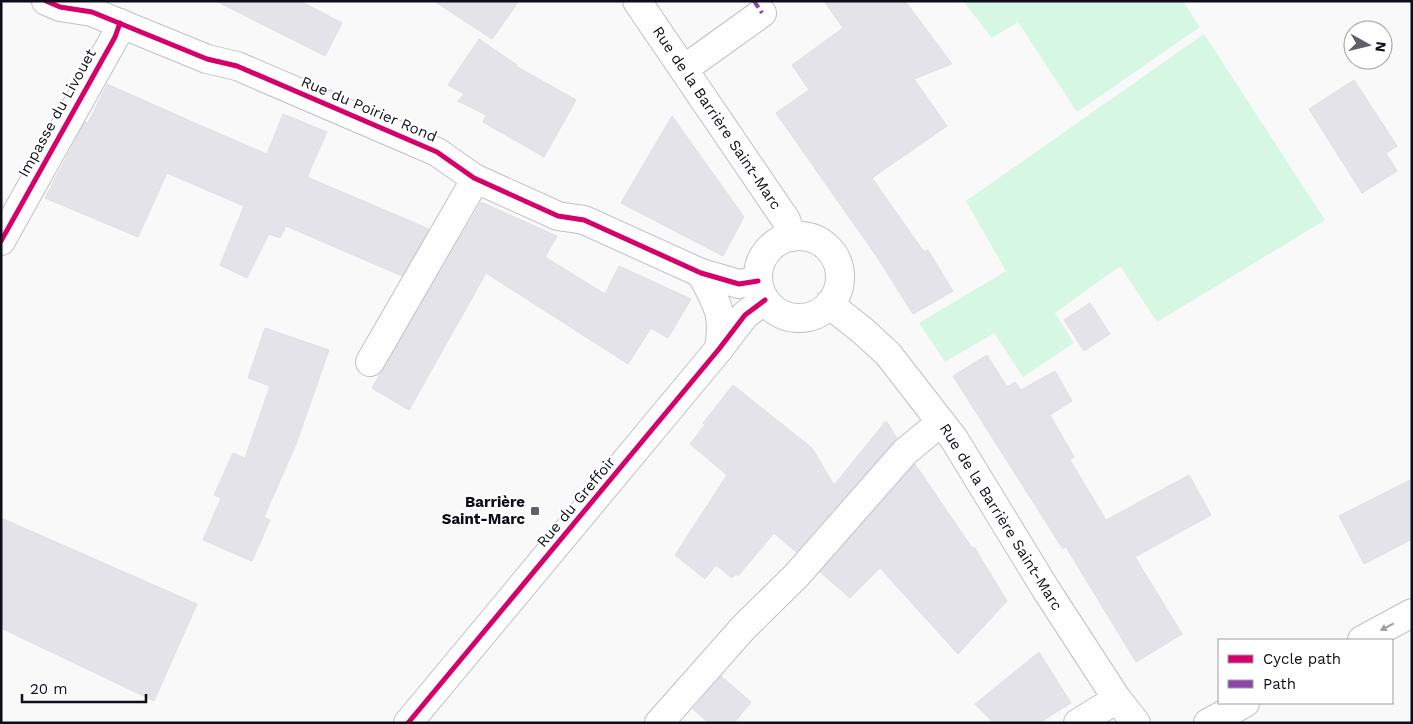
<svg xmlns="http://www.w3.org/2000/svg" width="1413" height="724" font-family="'Work Sans',sans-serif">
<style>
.green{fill:#d6f7e4}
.building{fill:#e3e3e9;stroke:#dfe0e6}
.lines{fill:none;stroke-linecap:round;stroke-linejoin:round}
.minor-casing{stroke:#c0c1c7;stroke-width:30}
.major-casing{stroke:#c0c1c7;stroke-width:30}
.minor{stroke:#fefefe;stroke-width:28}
.major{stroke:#fefefe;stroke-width:28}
.quiet{stroke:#8e44ad;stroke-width:4;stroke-dasharray:8 4;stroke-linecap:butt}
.cycleway-casing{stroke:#fff;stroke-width:8}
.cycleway{stroke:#d6006c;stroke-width:5}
.oneway{fill:#9e9ea2}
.poi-dot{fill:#606067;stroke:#fff;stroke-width:2}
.labels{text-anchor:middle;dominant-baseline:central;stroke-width:4;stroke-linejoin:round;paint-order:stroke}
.street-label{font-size:15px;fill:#0d0e19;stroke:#fff}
.poi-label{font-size:15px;font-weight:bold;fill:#0d0e19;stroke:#fff;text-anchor:end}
</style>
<rect width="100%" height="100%" fill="#f9f9f9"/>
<g class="green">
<path d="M963 1H1183L1200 27 1077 112 1018 22 992 38Z"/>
<path d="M1204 34 1325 220 1157 322 1120 266 1055 313 1074 343 1023 377 994 333 945 362 919 323 1006 271 966 201Z"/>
</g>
<g class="building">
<path d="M216 1H300L342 23 325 56Z"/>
<path d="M434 1H519L492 39Z"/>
<path d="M824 1H905L952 64 914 79 947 126 872 178 924 252 928 250 953 291 913 314 877 257 776 113 809 90 792 65 843 28Z"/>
<path d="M479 39 517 65 516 66 576 100 544 157 483 122 486 115 458 101 464 94 448 85Z"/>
<path d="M1354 80 1397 146 1386 153 1397 171 1362 193 1309 109Z"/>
<path d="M107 84 197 124 267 154 283 114 327 132 307 177 429 229 402 276 286 226 280 238 269 234 247 278 220 265 244 206 167 173 138 237 45 198 85 122 88 123Z"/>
<path d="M672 116 744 217 723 256 621 203Z"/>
<path d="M481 202 557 236 545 257 605 294 619 266 691 299 668 338 651 328 628 364 486 273 409 410 372 388Z"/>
<path d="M1090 303 1110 334 1084 351 1064 320Z"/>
<path d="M265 328 329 350 296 444 264 517 270 520 252 561 203 540 221 498 214 495 233 453 245 458 270 386 248 378Z"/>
<path d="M987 355 1007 387 1015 382 1021 390 1055 371 1072 401 1050 415 1074 457 1070 460 1106 520 1189 475 1211 515 1135 557 1182 634 1136 662 1066 547 1063 549 953 376Z"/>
<path d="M733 385 812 448 834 485 886 421 897 438 796 552 774 533 738 576 736 574 732 578 716 565 705 579 675 555 727 475 690 444 705 425 703 423Z"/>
<path d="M915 464 972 548 974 547 1007 601 958 654 880 568 850 598 820 572Z"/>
<path d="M1412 479V539L1364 564 1339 516Z"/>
<path d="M1 518 197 604 154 701 1 628Z"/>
<path d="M1039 652 1071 703 1039 723H994L975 704Z"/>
<path d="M721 676 751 702 734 723H709L693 709Z"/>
</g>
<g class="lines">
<defs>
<g id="minor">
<path d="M46 1 60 7 92 12 207 59 237 66 437 152 474 178 558 216 584 220 701 273 739 284 758 281"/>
<path d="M684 69 762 13"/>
<path d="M1 241 115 37 120 23"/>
<path d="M701 273C717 305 725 312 719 349"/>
<path d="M370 362 471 187 474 178"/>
<path d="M1362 640 1412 613"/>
<path d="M408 723 719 349 745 315 765 300"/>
<path d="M659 723 744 627 796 576 905 452 941 422"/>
<path d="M1078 723 1117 699"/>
<path d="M1208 723 1245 703"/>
</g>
<g id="major">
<path d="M637 1 786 220 792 237"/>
<circle cx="799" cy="277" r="41"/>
<path d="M829 304 863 331 888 354 954 439 1045 588 1117 699 1136 723"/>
</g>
</defs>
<use href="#minor" class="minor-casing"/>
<use href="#major" class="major-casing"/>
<use href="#minor" class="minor"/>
<use href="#major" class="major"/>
<path class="quiet" d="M754 1 762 13"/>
<defs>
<g id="cycleway">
<path d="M46 1 60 7 92 12 207 59 237 66 437 152 474 178 558 216 584 220 701 273 739 284 758 281"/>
<path d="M1 241 115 37 120 23"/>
<path d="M408 723 719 349 745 315 765 300"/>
</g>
</defs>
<use href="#cycleway" class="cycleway-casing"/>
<use href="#cycleway" class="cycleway"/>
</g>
<defs><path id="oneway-solid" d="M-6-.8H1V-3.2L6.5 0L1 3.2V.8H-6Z" transform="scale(1.25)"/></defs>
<use class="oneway" href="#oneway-solid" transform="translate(1387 627) rotate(152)"/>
<rect class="poi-dot" x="530" y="506" width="10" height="10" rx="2.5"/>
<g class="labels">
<g class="street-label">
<text transform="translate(369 109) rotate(23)">Rue du Poirier Rond</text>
<text transform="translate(57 113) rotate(-61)">Impasse du Livouet</text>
<text transform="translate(717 118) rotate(56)">Rue de la Barrière Saint-Marc</text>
<text transform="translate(576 502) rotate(-50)">Rue du Greffoir</text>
<text transform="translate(1001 517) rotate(58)">Rue de la Barrière Saint-Marc</text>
</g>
<g class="poi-label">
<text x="525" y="502">Barrière<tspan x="525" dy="17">Saint-Marc</tspan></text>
</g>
</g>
<rect width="1413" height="724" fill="none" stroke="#0d0e19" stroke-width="5"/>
<rect x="1218" y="639" width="175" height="65" fill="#ffffff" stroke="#9e9fa3"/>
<rect x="1228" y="655" width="25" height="8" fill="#d6006c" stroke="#9e9fa3"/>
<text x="1263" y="664" font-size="15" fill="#0d0e19">Cycle path</text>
<rect x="1228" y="680" width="25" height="8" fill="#8e44ad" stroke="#9e9fa3"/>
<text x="1263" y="689" font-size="15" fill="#0d0e19">Path</text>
<g transform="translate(1368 45) rotate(98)"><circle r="24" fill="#ffffff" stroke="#9e9fa3"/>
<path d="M0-4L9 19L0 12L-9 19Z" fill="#606067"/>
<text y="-8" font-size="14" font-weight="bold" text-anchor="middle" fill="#0d0e19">N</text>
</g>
<path d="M22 694v8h124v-8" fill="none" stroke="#0d0e19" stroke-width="2.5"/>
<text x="30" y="694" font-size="15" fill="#0d0e19" stroke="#ffffff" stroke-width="4" paint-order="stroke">20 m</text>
</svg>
